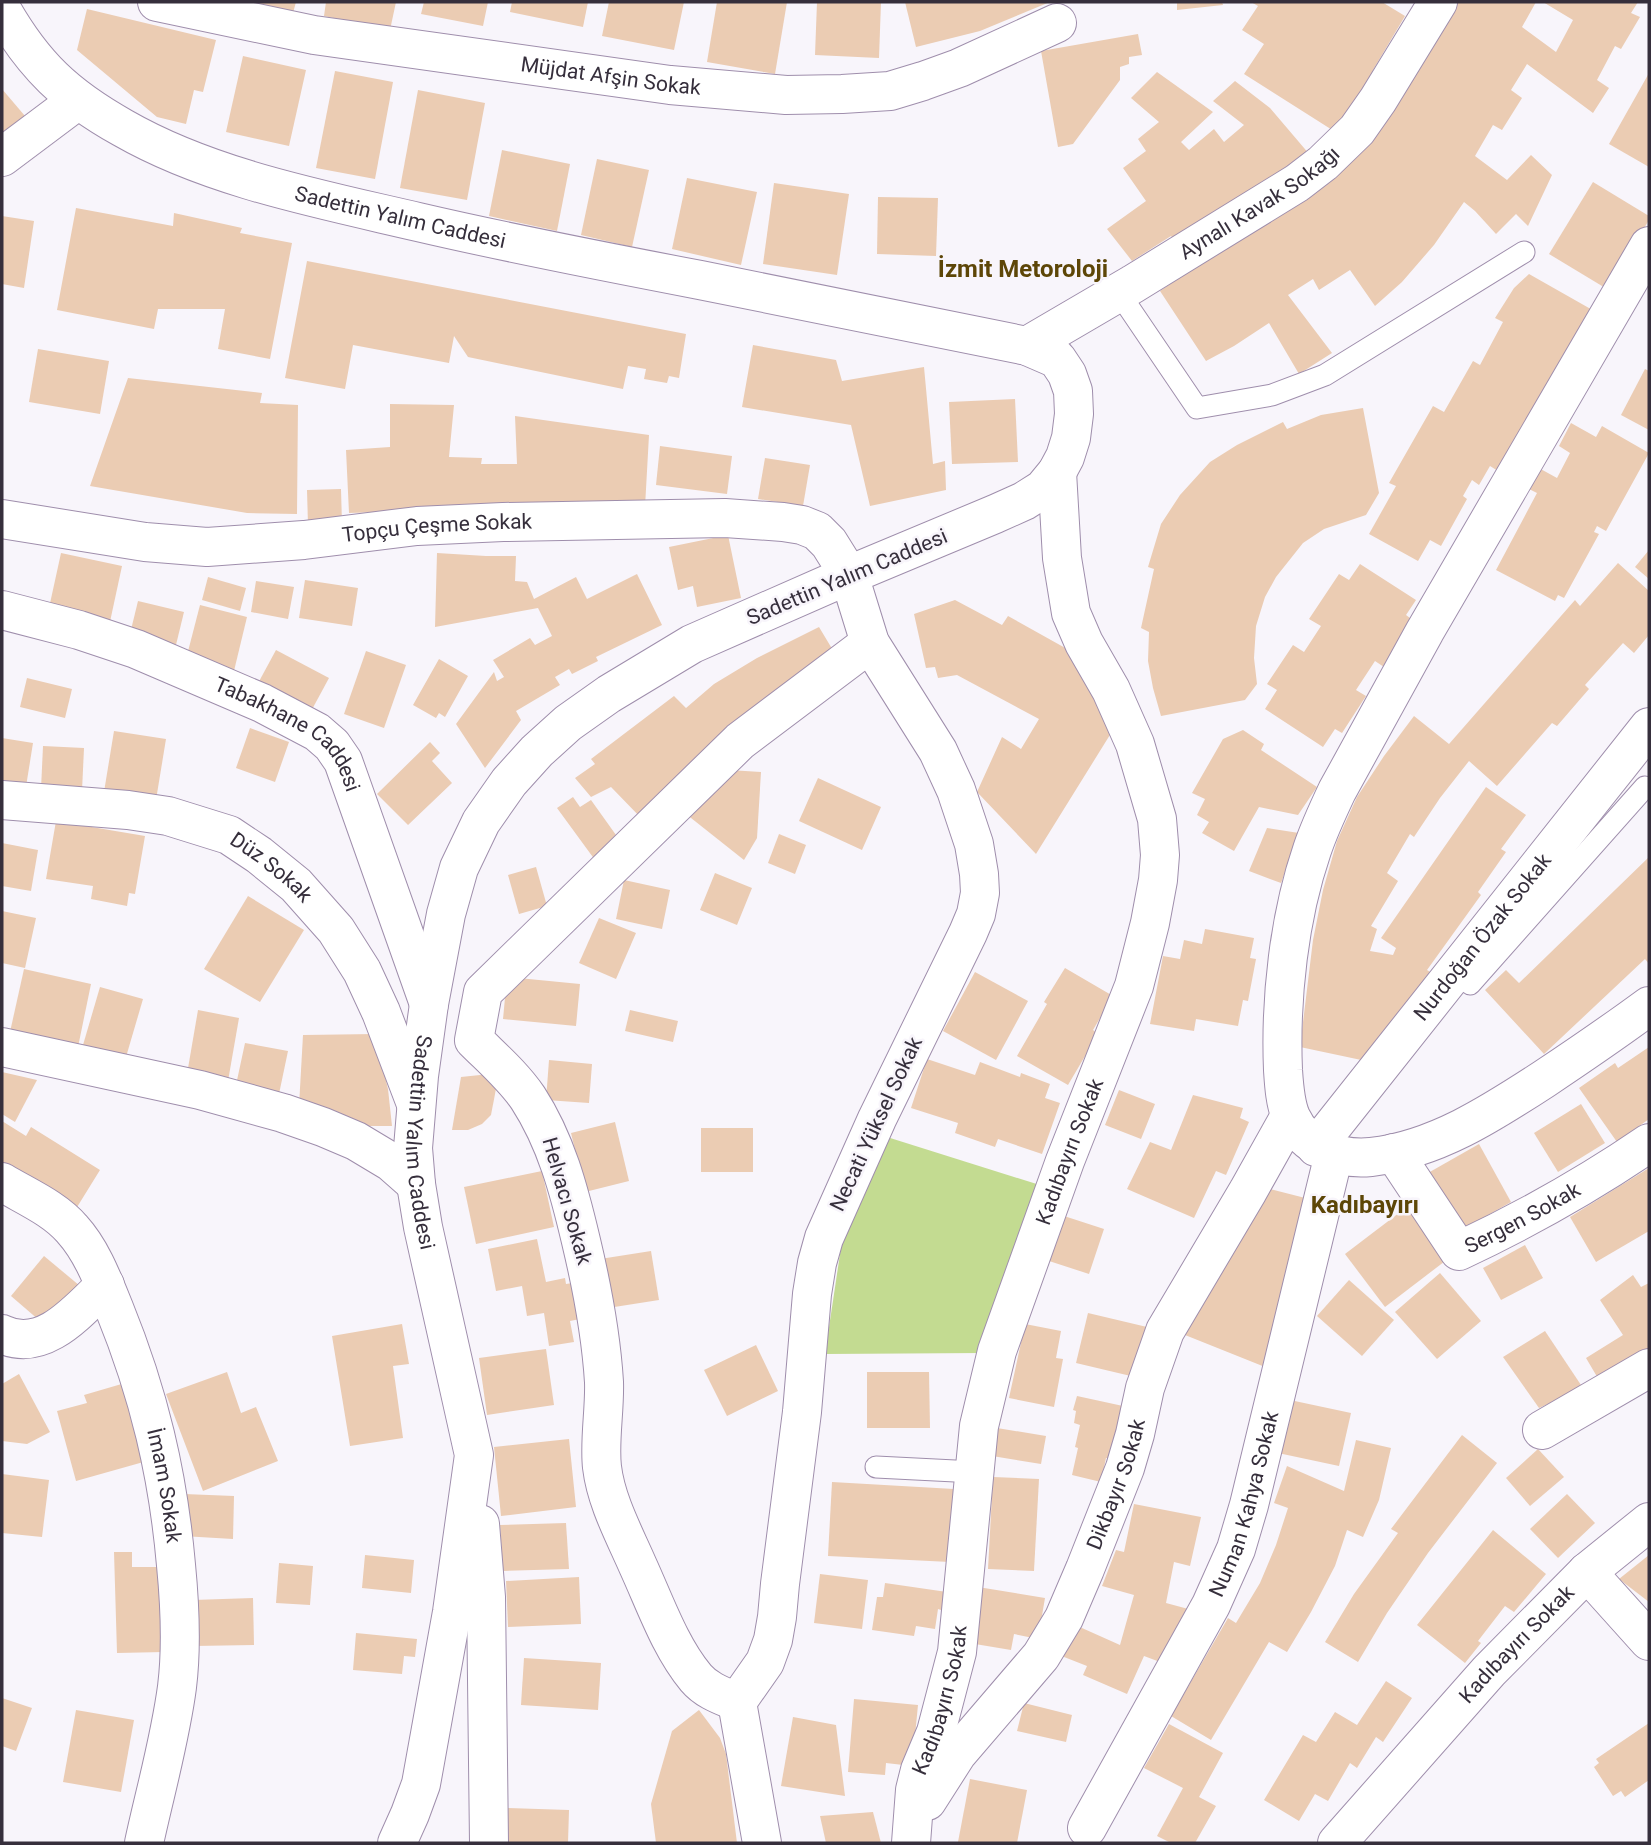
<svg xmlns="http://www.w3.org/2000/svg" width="1651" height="1845" font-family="Roboto,sans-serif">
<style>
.green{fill:#c3db91}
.building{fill:#ebccb3}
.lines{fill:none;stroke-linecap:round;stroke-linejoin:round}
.lane-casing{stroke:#9f8eac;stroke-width:23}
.street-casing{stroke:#9f8eac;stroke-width:40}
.secondary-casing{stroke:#9f8eac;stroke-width:40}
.lane{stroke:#fff;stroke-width:21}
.street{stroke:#fff;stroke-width:38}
.secondary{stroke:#fff;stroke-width:38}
.labels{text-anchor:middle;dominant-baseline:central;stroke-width:5;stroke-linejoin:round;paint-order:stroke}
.street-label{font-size:21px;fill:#362f3c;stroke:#f8f5fb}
.quarter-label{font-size:24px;font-weight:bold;fill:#5d4607;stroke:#f8f5fb}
</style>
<rect width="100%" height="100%" fill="#f8f5fb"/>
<path class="green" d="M887 1137 1043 1186 984 1353 825 1354 843 1234Z"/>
<g class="building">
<path d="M250 2H296L293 13Z"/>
<path d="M326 2H396L390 30 324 16Z"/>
<path d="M424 2H488L483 26 421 14Z"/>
<path d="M512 2H588L583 27 510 12Z"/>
<path d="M609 2H684L674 50 602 36Z"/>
<path d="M717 2H787L775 74 707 62Z"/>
<path d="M817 2H881L879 58 815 55Z"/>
<path d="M905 2H1050L980 31 916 47Z"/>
<path d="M1177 2H1222L1223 5 1177 10Z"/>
<path d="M1251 2H1382L1405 16 1373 70 1375 71 1337 133 1244 74 1264 44 1242 30 1258 6Z"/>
<path d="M1456 2H1536L1522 27 1556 52 1573 20 1543 2H1638L1631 13 1640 17 1621 49 1615 46 1597 80 1609 88 1593 113 1527 64 1511 90 1522 98 1502 130 1493 125 1475 156 1507 180 1531 155 1552 175 1528 226 1516 214 1496 234 1475 211 1464 202 1434 245 1402 282 1375 306 1350 270 1319 290 1313 279 1288 295 1332 353 1299 374 1269 323 1234 346 1206 361 1160 291 1246 231Z"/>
<path d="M87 9 216 40 203 92 194 90 186 124 157 117 77 50Z"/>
<path d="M1138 34 1142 55 1129 57V64L1120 67V80L1073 144 1058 147 1041 51Z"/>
<path d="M243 56 306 70 289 146 226 132Z"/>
<path d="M335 71 393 82 375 179 316 168Z"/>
<path d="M1157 72 1213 112 1181 142 1189 150 1214 129 1224 142 1244 125 1213 101 1235 81 1270 108 1310 155 1176 242 1171 236 1132 261 1107 229 1146 201 1123 168 1146 151 1138 139 1159 122 1131 98Z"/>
<path d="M1649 73V167L1609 144Z"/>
<path d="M2 89 25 116 2 134Z"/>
<path d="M418 90 485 103 467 200 400 188Z"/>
<path d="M502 150 570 164 557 231 489 216Z"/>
<path d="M597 159 649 170 632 247 581 235Z"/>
<path d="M687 178 757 192 741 265 672 249Z"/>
<path d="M1593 182 1649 216V220L1607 289 1549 254Z"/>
<path d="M774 183 849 194 837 275 763 264Z"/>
<path d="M878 197 938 198 936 256 877 254Z"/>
<path d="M76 208 173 226 174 213 242 228 240 233 292 243 270 359 218 349 225 309H158L154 329 57 310Z"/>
<path d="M2 216 34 221 24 288 2 284Z"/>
<path d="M307 261 686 334 679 378 669 376 667 383 644 379 646 369 628 366 623 389 468 357 454 336 449 363 353 345 345 389 285 378Z"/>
<path d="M1529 274 1596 312 1498 471 1490 466 1479 485 1472 480 1463 496 1467 499 1441 546 1430 540 1418 561 1369 534 1396 486 1389 483 1433 406 1444 412 1473 361 1480 365 1503 322 1495 318 1514 288Z"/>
<path d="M753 345 836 360 842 381 924 367 933 464 945 461 946 490 870 506 851 425 742 407Z"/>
<path d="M38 349 109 361 100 414 29 402Z"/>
<path d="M1645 369 1649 371V430L1621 415Z"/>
<path d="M128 378 262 393 260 403 298 405 297 514 247 513 90 486Z"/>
<path d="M1015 399 1018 462 952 464 949 402Z"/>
<path d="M390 404 454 405 449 457 482 458 481 464H517L515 416 649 435 645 507 442 510 349 513 346 450 390 447Z"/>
<path d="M1363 408 1379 493 1366 515 1324 529 1303 543 1276 577 1265 597 1256 626 1254 658 1257 684 1245 700 1161 716 1153 688 1148 661 1149 632 1141 628 1154 569 1148 567 1161 524 1180 495 1210 462 1237 445 1283 422 1287 429 1321 415Z"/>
<path d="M1571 423 1596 437 1602 426 1649 453 1606 531 1597 526 1594 532 1599 534 1564 598 1558 595 1555 601 1496 570 1537 493 1525 487 1537 467 1557 478 1570 453 1559 446Z"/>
<path d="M660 446 732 456 727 494 656 485Z"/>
<path d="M765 458 810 465 803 506 758 499Z"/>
<path d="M341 489 342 524 308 525 307 490Z"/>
<path d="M728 535 741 598 697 607 693 586 678 590 669 547Z"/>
<path d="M1649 550V579L1635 567Z"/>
<path d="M61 553 122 566 108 631 49 608Z"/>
<path d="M437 553 486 556H516L515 581 527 582 534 599 576 577 587 599 637 574 662 625 596 657 598 661 572 674 569 669 555 677 560 685 516 711 521 720 485 768 456 724 494 672 497 681 504 677 493 660 530 638 535 645 552 636 538 608 435 627Z"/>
<path d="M1618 563 1649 591V635L1634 653 1623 643 1585 685 1589 689 1557 726 1552 723 1497 786 1469 761 1440 798 1414 837 1410 834 1387 873 1398 881 1371 926 1377 929 1370 951 1393 955 1396 948 1381 938 1486 787 1526 815 1501 849 1506 852 1478 892 1481 895 1427 970 1435 975 1366 1061 1300 1047 1313 940 1323 890 1337 841 1357 797 1384 756 1414 716 1449 744 1575 600 1580 606Z"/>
<path d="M1360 564 1416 600 1406 615 1414 621 1384 667 1375 661 1356 690 1366 696 1342 733 1335 729 1323 747 1265 709 1277 690 1267 684 1293 645 1304 652 1321 626 1309 619 1339 574 1349 580Z"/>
<path d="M208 577 246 588 240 611 202 600Z"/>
<path d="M305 580 358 588 352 626 299 618Z"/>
<path d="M256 581 294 587 288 619 251 612Z"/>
<path d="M955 600 1002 625 1008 616 1076 654 1113 730 1036 854 977 792 1002 737 1021 749 1039 719 957 675 938 678 935 667 926 668 914 614Z"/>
<path d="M138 601 184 612 175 649 129 638Z"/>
<path d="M200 605 247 617 233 675 185 663Z"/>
<path d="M819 627 834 652 643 820 611 787 591 797 575 778 595 764 591 759 674 696 686 708 714 684 757 658Z"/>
<path d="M276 650 329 678 309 715 256 687Z"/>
<path d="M366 651 406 665 384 728 344 714Z"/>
<path d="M439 659 468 676 445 717 439 713 436 718 413 705Z"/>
<path d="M27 678 72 689 65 718 20 707Z"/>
<path d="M250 728 289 742 275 782 236 768Z"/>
<path d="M1243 730 1264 744 1261 750 1317 787 1298 815 1259 807 1234 851 1202 833 1209 822 1197 815 1205 799 1192 793 1223 739Z"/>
<path d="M114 731 166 739 155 806 103 798Z"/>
<path d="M2 738 33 743 25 793 2 790Z"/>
<path d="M430 742 440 753 432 761 452 783 408 825 377 794Z"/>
<path d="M43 746 84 748 82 791 41 789Z"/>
<path d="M729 770 761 772 757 838 744 860 686 814Z"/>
<path d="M818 778 881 807 862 850 799 821Z"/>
<path d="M573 797 580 807 591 800 621 842 595 860 557 808Z"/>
<path d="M56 821 145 836 135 894 129 893 127 906 91 899 93 886 46 879Z"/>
<path d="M1267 828 1299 833 1281 883 1249 871Z"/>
<path d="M779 834 806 845 795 874 768 863Z"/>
<path d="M2 843 38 850 31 891 2 886Z"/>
<path d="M1649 857V964L1645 959 1544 1054 1485 990 1506 970 1519 983Z"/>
<path d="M536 867 547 906 519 914 508 875Z"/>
<path d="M715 873 752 888 737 925 700 910Z"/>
<path d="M624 880 670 890 662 929 616 919Z"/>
<path d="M248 896 304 930 260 1002 204 969Z"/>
<path d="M2 911 36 918 25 968 2 963Z"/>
<path d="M599 918 636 933 616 979 579 963Z"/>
<path d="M1205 929 1254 938 1250 958 1256 959 1248 1001 1243 1000 1238 1026 1196 1019 1194 1031 1150 1024 1163 956 1180 959 1184 940 1202 944Z"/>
<path d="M1065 968 1113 996 1093 1030 1098 1034 1068 1085 1017 1056 1047 1004 1044 1002Z"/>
<path d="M24 969 91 984 78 1047 10 1032Z"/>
<path d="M975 972 1028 1001 996 1060 943 1031Z"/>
<path d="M507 977 580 984 576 1026 503 1019Z"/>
<path d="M100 987 143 999 126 1057 83 1045Z"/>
<path d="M198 1010 239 1018 228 1081 187 1074Z"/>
<path d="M630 1010 678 1021 673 1042 625 1031Z"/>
<path d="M375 1034 388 1089 392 1126H359L299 1106 303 1035Z"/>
<path d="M245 1043 288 1051 279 1094 236 1085Z"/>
<path d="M1649 1047V1119L1617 1142 1579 1088 1615 1063 1618 1068Z"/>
<path d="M927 1059 975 1075 980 1062 1020 1077 1021 1073 1050 1084 1045 1098 1060 1103 1042 1154 998 1139 995 1147 955 1133 958 1123 911 1108Z"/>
<path d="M549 1060 592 1064 589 1103 546 1100Z"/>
<path d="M2 1072 37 1080 15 1122 2 1114Z"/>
<path d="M499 1073 491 1115 482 1124 468 1130H452L461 1077Z"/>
<path d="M1119 1090 1155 1104 1141 1139 1105 1125Z"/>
<path d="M1193 1095 1243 1108 1240 1118 1249 1122 1226 1175 1216 1171 1194 1218 1127 1189 1150 1142 1171 1150Z"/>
<path d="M1581 1104 1605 1143 1558 1172 1534 1133Z"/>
<path d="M2 1121 26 1136 31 1127 100 1170 74 1212 2 1168Z"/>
<path d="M615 1122 629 1181 585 1192 571 1133Z"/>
<rect x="701" y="1128" width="52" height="44"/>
<path d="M1479 1144 1511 1202 1460 1231 1428 1173Z"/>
<path d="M1649 1168V1231L1596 1262 1570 1217Z"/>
<path d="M542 1171 554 1227 476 1244 464 1187Z"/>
<path d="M1262 1187 1313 1200 1270 1369 1180 1333Z"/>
<path d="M1412 1203 1453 1255 1385 1307 1345 1254Z"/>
<path d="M1061 1215 1104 1229 1089 1274 1046 1260Z"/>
<path d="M537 1239 546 1282 565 1278 566 1284 579 1282 585 1318 570 1321 574 1342 549 1346 544 1313 527 1316 522 1286 496 1291 488 1249Z"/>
<path d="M1525 1245 1543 1278 1501 1300 1483 1268Z"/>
<path d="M651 1251 659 1300 608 1308 600 1259Z"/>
<path d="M44 1256 80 1286 47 1327 11 1296Z"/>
<path d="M1440 1273 1481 1321 1437 1359 1395 1312Z"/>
<path d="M1633 1275 1641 1287 1649 1283V1350L1599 1380 1586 1358 1623 1335 1600 1300Z"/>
<path d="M1349 1280 1394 1320 1362 1356 1317 1316Z"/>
<path d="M1088 1313 1147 1327 1135 1377 1076 1363Z"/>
<path d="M402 1324 409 1364 393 1366 403 1438 350 1446 332 1336Z"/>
<path d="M1025 1324 1061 1331 1056 1358 1063 1359 1054 1407 1009 1398Z"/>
<path d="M1545 1331 1583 1388 1539 1408 1503 1357Z"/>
<path d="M756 1345 778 1391 727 1416 704 1370Z"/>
<path d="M546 1349 554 1405 487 1415 479 1358Z"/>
<path d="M227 1372 241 1413 256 1407 278 1461 203 1491 166 1394Z"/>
<path d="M867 1372H929L930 1428H867Z"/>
<path d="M19 1374 50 1432 27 1444 2 1441V1384Z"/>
<path d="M125 1383 147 1461 76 1481 57 1411 87 1403 84 1395Z"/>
<path d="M1077 1396 1123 1406 1112 1459 1106 1458 1101 1482 1072 1475 1078 1448 1075 1447 1080 1425 1074 1423 1076 1411 1073 1410Z"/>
<path d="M1290 1400 1351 1413 1339 1466 1278 1453Z"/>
<path d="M991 1427 1046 1436 1041 1464 986 1455Z"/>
<path d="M1462 1435 1497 1463 1428 1553 1387 1613 1358 1662 1325 1642 1354 1594 1398 1533 1391 1529Z"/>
<path d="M569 1439 576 1507 501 1516 494 1447Z"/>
<path d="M1356 1440 1391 1448 1379 1500 1363 1537 1347 1530 1335 1566 1311 1612 1287 1652 1269 1642 1211 1740 1171 1716 1228 1618 1236 1623 1260 1583 1276 1545 1288 1508 1274 1503 1287 1466 1344 1491Z"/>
<path d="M1538 1449 1564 1477 1530 1506 1506 1478Z"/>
<path d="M2 1474 49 1480 42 1537 2 1533Z"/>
<path d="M993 1477 1039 1479 1034 1571 988 1569Z"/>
<path d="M832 1482 954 1489 950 1562 828 1556Z"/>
<path d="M184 1494 234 1496 233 1539 182 1536Z"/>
<path d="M1567 1494 1595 1523 1558 1558 1530 1529Z"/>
<path d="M1134 1504 1201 1517 1190 1566 1174 1562 1166 1603 1192 1610 1183 1636 1173 1633 1160 1662 1144 1656 1127 1694 1083 1675 1087 1666 1059 1655 1073 1624 1120 1645 1134 1595 1102 1586 1116 1550 1124 1552Z"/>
<path d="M566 1523 569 1569 503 1571 500 1525Z"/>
<path d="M1493 1530 1546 1574 1514 1612 1505 1606 1478 1641 1481 1643 1465 1663 1417 1625Z"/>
<path d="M114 1552H132V1567H162L164 1652 117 1653Z"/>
<path d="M365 1555 414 1560 411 1593 362 1588Z"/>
<path d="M1649 1555V1602L1619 1579Z"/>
<path d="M279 1563 313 1566 310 1605 276 1603Z"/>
<path d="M820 1574 868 1580 862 1629 814 1623Z"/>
<path d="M579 1577 581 1624 508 1627 506 1581Z"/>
<path d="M885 1583 947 1592 944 1611 938 1609 935 1629 916 1626 914 1636 872 1630 877 1597H883Z"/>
<path d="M978 1587 1045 1598 1038 1639 1014 1634 1011 1650 969 1643Z"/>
<path d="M253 1598 254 1645 194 1646 193 1600Z"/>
<path d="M356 1633 417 1639 415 1657 404 1656 402 1674 353 1670Z"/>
<path d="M524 1658 601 1663 598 1710 521 1705Z"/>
<path d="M1386 1681 1412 1698 1383 1742 1376 1737 1357 1768 1350 1763 1328 1801 1315 1794 1299 1821 1264 1800 1303 1735 1316 1742 1335 1712 1357 1725Z"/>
<path d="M2 1698 32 1708 16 1751 2 1746Z"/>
<path d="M854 1699 918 1705 912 1766 886 1763 885 1775 848 1772Z"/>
<path d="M1024 1703 1072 1715 1066 1742 1017 1731Z"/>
<path d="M76 1710 134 1720 121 1792 63 1782Z"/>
<path d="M699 1710 720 1738 726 1754 737 1843H656L651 1804 672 1731Z"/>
<path d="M793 1717 836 1725 845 1796 781 1786Z"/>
<path d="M1649 1723V1780L1625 1797 1621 1791 1613 1796 1594 1767 1599 1763 1596 1759Z"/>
<path d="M1169 1724 1223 1753 1199 1797 1216 1806 1195 1843H1171L1157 1836 1183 1788 1144 1768Z"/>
<path d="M970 1779 1027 1790 1017 1843 958 1842Z"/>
<path d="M508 1808 569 1810 568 1843H507Z"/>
<path d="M873 1812 881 1843H826L820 1816Z"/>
</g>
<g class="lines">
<defs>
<g id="lane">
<path d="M1119 293 1197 408 1272 395 1325 375 1524 252"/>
<path d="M1470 984 1645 787"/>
<path d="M876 1467 975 1472"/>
</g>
<g id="street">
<path id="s1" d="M157 2 314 35 670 85 786 95 842 94 890 91 923 81 959 68 1057 23"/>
<path d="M2 157 78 100"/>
<path id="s2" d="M1027 346 1133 284 1297 183 1323 163 1357 130 1378 100 1438 2"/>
<path id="s3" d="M2 519 145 542 207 547 304 540 417 526 503 522 725 518 783 522 802 525 817 531 829 543 849 575 870 643 938 751 956 790 974 844 979 874 980 893 976 914 968 933 877 1119 824 1238 817 1263 812 1294 802 1412 780 1584 777 1617 773 1640 765 1662 737 1702"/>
<path id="s4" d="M2 610 79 630 136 649 262 703 317 732 332 745 343 761 429 1004"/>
<path id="s5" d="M2 800 128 810 168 816 229 835 259 855 296 885 336 930 362 971 381 1012 416 1104"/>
<path d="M2 1047 200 1090 283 1113 323 1127 356 1141 391 1162 416 1184"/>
<path id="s6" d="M1316 1147 1649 727"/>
<path id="s7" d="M1394 1153 1459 1251C1525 1220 1589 1184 1649 1143"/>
<path id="s8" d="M2 1182C25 1196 54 1208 72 1229 92 1251 103 1281 114 1308 149 1394 168 1474 176 1565 180 1606 182 1647 177 1687 170 1740 155 1792 144 1843"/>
<path d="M2 1334C43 1354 78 1311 105 1285"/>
<path d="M1542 1430 1649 1368"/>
<path d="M1587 1572 1649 1641"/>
<path d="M737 1702C723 1696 707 1691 696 1678 670 1647 655 1603 638 1566 624 1534 606 1501 602 1467 599 1441 605 1409 604 1382 601 1334 592 1287 581 1241 569 1190 556 1141 528 1098 513 1076 492 1058 474 1040L483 992 740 741 870 643"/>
<path d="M737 1702 762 1843"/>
<path id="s9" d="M927 1801 957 1754 1041 1656 1064 1618 1085 1569 1125 1468 1135 1434 1145 1388 1165 1331 1248 1191 1290 1116"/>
<path id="s10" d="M1087 1828 1211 1605 1236 1549 1249 1505 1334 1154"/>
<path id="s11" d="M911 1843 915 1790 920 1770 936 1732 957 1652 979 1426 997 1351 1065 1161 1134 986 1150 923 1158 880 1160 855 1157 819 1135 744 1111 690 1084 643 1071 613 1062 558 1057 472"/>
<path id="s12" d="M1337 1843 1489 1671 1587 1572 1649 1522"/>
</g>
<g id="secondary">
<path id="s13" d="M2 10C34 66 66 96 123 128 210 178 320 199 418 222 512 244 606 262 700 280 809 301 918 323 1027 346L1057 359 1067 374 1073 391 1074 414 1071 438 1065 457 1057 472 1043 489 1024 501 995 514 849 575 692 644 609 694 568 723 537 751 509 782 481 822 459 868 446 914 429 1004 419 1076 413 1148 416 1184 423 1227 474 1455 452 1612 421 1784 410 1814 397 1843"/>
<path d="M1649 246 1425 631 1337 791C1328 810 1319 829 1312 850 1289 917 1280 999 1283 1070 1284 1085 1285 1103 1291 1117 1305 1148 1339 1160 1371 1157 1435 1150 1492 1113 1544 1079 1580 1055 1615 1031 1649 1006"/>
<path d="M480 1524 486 1597 489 1843"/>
</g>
</defs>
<use href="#lane" class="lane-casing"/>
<use href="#street" class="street-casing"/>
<use href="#secondary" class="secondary-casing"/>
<use href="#lane" class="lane"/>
<use href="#street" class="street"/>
<use href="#secondary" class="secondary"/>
</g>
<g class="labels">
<g class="street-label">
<text stroke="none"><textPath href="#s1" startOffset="460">Müjdat Afşin Sokak</textPath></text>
<text stroke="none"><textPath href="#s2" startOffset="273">Aynalı Kavak Sokağı</textPath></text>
<text stroke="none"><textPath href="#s13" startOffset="464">Sadettin Yalım Caddesi</textPath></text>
<text stroke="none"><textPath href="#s3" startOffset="438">Topçu Çeşme Sokak</textPath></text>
<text transform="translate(847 577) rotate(-23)">Sadettin Yalım Caddesi</text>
<text stroke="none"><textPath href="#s4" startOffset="318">Tabakhane Caddesi</textPath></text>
<text stroke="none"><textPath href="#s5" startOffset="284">Düz Sokak</textPath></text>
<text stroke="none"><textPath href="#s6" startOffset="268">Nurdoğan Özak Sokak</textPath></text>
<text transform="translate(876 1124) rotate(-65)">Necati Yüksel Sokak</text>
<text stroke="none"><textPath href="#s13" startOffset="2272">Sadettin Yalım Caddesi</textPath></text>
<text stroke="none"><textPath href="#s11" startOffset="714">Kadıbayırı Sokak</textPath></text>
<text transform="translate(567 1201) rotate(74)">Helvacı Sokak</text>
<text stroke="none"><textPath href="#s7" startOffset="189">Sergen Sokak</textPath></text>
<text stroke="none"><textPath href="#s9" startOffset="373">Dikbayır Sokak</textPath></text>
<text stroke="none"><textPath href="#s8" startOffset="360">İmam Sokak</textPath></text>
<text stroke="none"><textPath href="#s10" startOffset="362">Numan Kahya Sokak</textPath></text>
<text stroke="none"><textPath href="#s12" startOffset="268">Kadıbayırı Sokak</textPath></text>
<text stroke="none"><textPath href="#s11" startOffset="147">Kadıbayırı Sokak</textPath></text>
</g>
<g class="quarter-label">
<text x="1023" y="269">İzmit Metoroloji</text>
<text x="1365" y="1205">Kadıbayırı</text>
</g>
</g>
<rect width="1651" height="1845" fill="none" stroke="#362f3c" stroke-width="7"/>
</svg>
